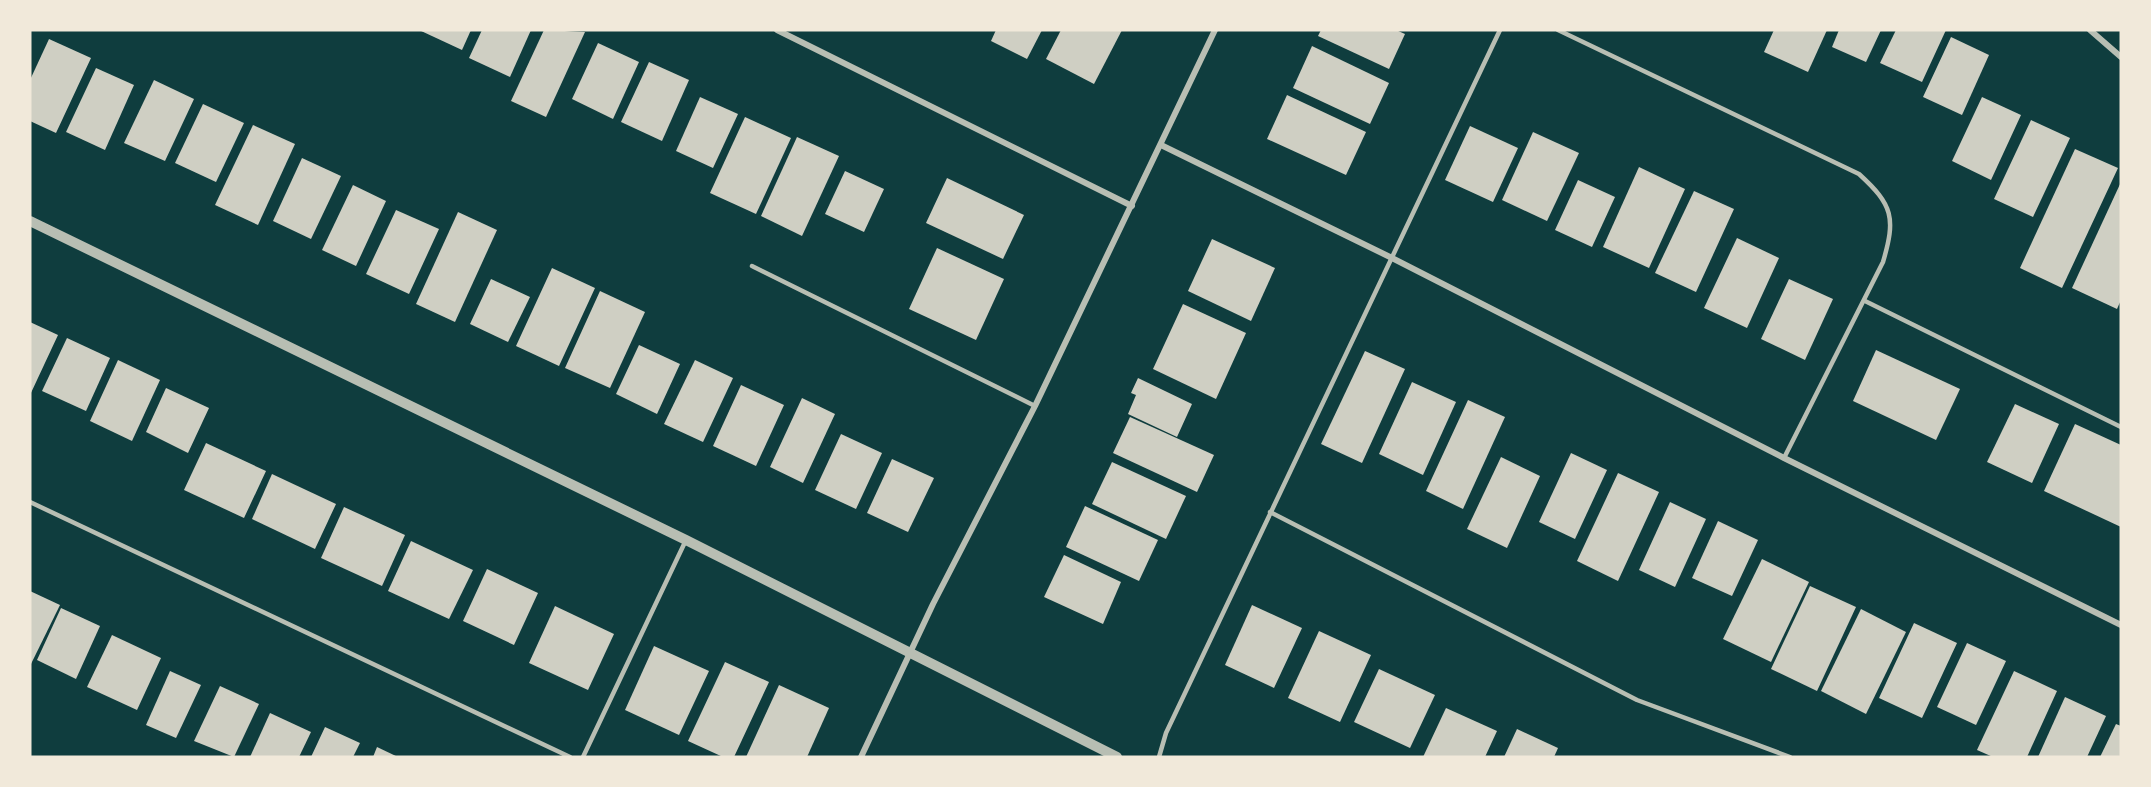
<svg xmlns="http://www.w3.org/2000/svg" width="2151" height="787" font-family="Montserrat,sans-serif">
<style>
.building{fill:#cfcfc3}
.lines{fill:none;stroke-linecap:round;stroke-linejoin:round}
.service{stroke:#b8beb3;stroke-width:4.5}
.minor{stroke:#b8beb3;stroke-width:6}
.tertiary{stroke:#b8beb3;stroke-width:10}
</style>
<rect width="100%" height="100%" fill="#0f3d3e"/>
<g class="building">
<path d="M419 30H471L462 50Z"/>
<path d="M482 30H531L510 77 469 58Z"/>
<path d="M544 30 585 32 546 117 511 101Z"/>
<path d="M996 30H1042L1027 59 991 41Z"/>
<path d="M1061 30H1122L1094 84 1046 59Z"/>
<path d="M1321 30H1396L1405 34 1389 69 1318 36Z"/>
<path d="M1774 30H1827L1808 72 1764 52Z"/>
<path d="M1839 30H1881L1866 62 1832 47Z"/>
<path d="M1896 30H1946L1922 82 1880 63Z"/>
<path d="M1951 37 1989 55 1962 115 1923 97Z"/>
<path d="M49 39 91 58 56 133 30 121V80Z"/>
<path d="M598 43 639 62 613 119 572 99Z"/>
<path d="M1312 46 1389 83 1370 124 1293 88Z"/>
<path d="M649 62 689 80 662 141 621 122Z"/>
<path d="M96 68 134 85 105 150 66 132Z"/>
<path d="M154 80 194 99 165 161 124 143Z"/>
<path d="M1287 95 1366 132 1346 175 1267 139Z"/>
<path d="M700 97 738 114 713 168 676 151Z"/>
<path d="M1982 97 2021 115 1991 180 1952 161Z"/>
<path d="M203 104 244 123 216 182 175 163Z"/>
<path d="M745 117 791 138 756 214 710 193Z"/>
<path d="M2031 120 2070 138 2033 217 1994 199Z"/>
<path d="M253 125 295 144 258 225 215 205Z"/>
<path d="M1470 126 1518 148 1493 202 1445 180Z"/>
<path d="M1533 132 1579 153 1547 221 1502 200Z"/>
<path d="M797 137 839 156 802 236 761 216Z"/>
<path d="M2075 149 2118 168 2062 288 2020 268Z"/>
<path d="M302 158 341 176 311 239 273 221Z"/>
<path d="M1639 167 1685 189 1649 268 1603 247Z"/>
<path d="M845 171 884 189 864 232 825 214Z"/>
<path d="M947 178 1024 215 1003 259 926 223Z"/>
<path d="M1578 180 1615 197 1592 247 1555 230Z"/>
<path d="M2121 182V300L2117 309 2072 288Z"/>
<path d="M353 185 386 201 356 266 322 250Z"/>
<path d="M1694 191 1734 209 1696 292 1655 273Z"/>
<path d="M396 210 439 229 409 294 366 274Z"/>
<path d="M458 212 497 230 455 322 416 304Z"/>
<path d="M1737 238 1779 258 1747 328 1704 308Z"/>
<path d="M1212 239 1275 268 1251 321 1188 291Z"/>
<path d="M937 248 1004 279 976 340 909 309Z"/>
<path d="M552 268 595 288 559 366 516 346Z"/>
<path d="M491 279 530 297 508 342 470 324Z"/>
<path d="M1789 279 1833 299 1805 360 1761 339Z"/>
<path d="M600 291 645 312 610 388 565 368Z"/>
<path d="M1183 304 1246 333 1216 399 1153 369Z"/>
<path d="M30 322 58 335 30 395Z"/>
<path d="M67 338 110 358 86 411 42 391Z"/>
<path d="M639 345 680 364 657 414 616 394Z"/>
<path d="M1876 350 1960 389 1936 440 1853 401Z"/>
<path d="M1365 351 1405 369 1362 463 1321 444Z"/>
<path d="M118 360 160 380 132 441 90 421Z"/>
<path d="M695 360 733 378 703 442 664 424Z"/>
<path d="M1138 378 1192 404 1177 437 1128 414 1136 395 1131 393Z"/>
<path d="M1412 382 1456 402 1423 475 1379 454Z"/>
<path d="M741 385 784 405 756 466 713 446Z"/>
<path d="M166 388 209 408 188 453 146 432Z"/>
<path d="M802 398 835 414 803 483 770 467Z"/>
<path d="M1468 400 1505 417 1463 509 1426 491Z"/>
<path d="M2015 404 2059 424 2032 483 1987 462Z"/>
<path d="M1130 417 1214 455 1197 492 1113 453Z"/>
<path d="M2075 424 2121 445V527L2044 491Z"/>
<path d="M841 434 882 453 856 509 815 490Z"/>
<path d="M206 443 266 471 244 518 184 490Z"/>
<path d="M1571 453 1607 470 1575 539 1539 522Z"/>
<path d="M1501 457 1540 476 1507 548 1467 529Z"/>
<path d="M892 459 934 478 908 532 867 513Z"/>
<path d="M1112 462 1186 496 1166 539 1092 504Z"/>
<path d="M1618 473 1659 492 1618 581 1577 561Z"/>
<path d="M272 474 336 504 315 549 252 519Z"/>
<path d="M1670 502 1706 519 1675 587 1639 570Z"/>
<path d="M1085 506 1158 540 1139 581 1066 547Z"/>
<path d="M344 507 405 535 382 586 321 558Z"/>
<path d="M1718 521 1758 540 1732 596 1692 578Z"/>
<path d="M411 541 473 570 449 619 388 591Z"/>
<path d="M1064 555 1121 582 1103 624 1044 597Z"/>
<path d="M1762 559 1809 582 1771 662 1723 639Z"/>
<path d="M487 569 538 593 514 645 463 621Z"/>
<path d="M1810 586 1856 607 1817 691 1771 669Z"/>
<path d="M30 591 60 605 30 666Z"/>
<path d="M1252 605 1302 628 1274 688 1225 665Z"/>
<path d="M555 606 614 634 588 690 529 663Z"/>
<path d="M61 608 100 626 76 679 37 660Z"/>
<path d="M1861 609 1906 632 1866 714 1821 691Z"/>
<path d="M1914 623 1957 643 1922 718 1879 698Z"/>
<path d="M1319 631 1371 655 1340 722 1288 698Z"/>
<path d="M112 635 161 658 137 710 87 687Z"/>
<path d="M1967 643 2006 661 1976 725 1937 707Z"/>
<path d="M654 646 709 671 679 735 625 710Z"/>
<path d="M725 662 769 682 734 757H723L688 741Z"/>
<path d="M1379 669 1435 695 1410 748 1354 722Z"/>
<path d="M170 671 201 685 176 738 146 725Z"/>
<path d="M2014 671 2057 691 2027 757H1993L1977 750Z"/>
<path d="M779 685 829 708 807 757H746Z"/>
<path d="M220 686 259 704 234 757 194 741Z"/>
<path d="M2065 697 2106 716 2087 757H2038Z"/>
<path d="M1446 708 1497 731 1485 757H1423Z"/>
<path d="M270 713 311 732 299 757H250Z"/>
<path d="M2116 724 2121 726V757H2100Z"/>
<path d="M325 727 360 743 353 757H311Z"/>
<path d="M1517 729 1558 748 1554 757H1504Z"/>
<path d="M377 747 398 757H373Z"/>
</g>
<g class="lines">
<g class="service">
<path d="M1558 30 1859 174C1893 205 1896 218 1883 262L1784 458"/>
<path d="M752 266 1035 406"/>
<path d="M1865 301 2121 427"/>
<path d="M30 502 570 757"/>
<path d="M1270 512 1637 700 1790 757"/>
<path d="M583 757 686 540"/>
<path d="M1159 757 1166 733 1500 30"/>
</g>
<g class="minor">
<path d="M777 30 1132 206"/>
<path d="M2090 30 2121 57"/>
<path d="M1161 145 1392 258 1784 458 2121 625"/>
<path d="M861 757 933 604 1035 406 1215 30"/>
</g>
<path class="tertiary" d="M30 221 686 540 1117 757"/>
</g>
<rect width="2151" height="787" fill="none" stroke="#f1e9da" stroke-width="63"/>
</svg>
